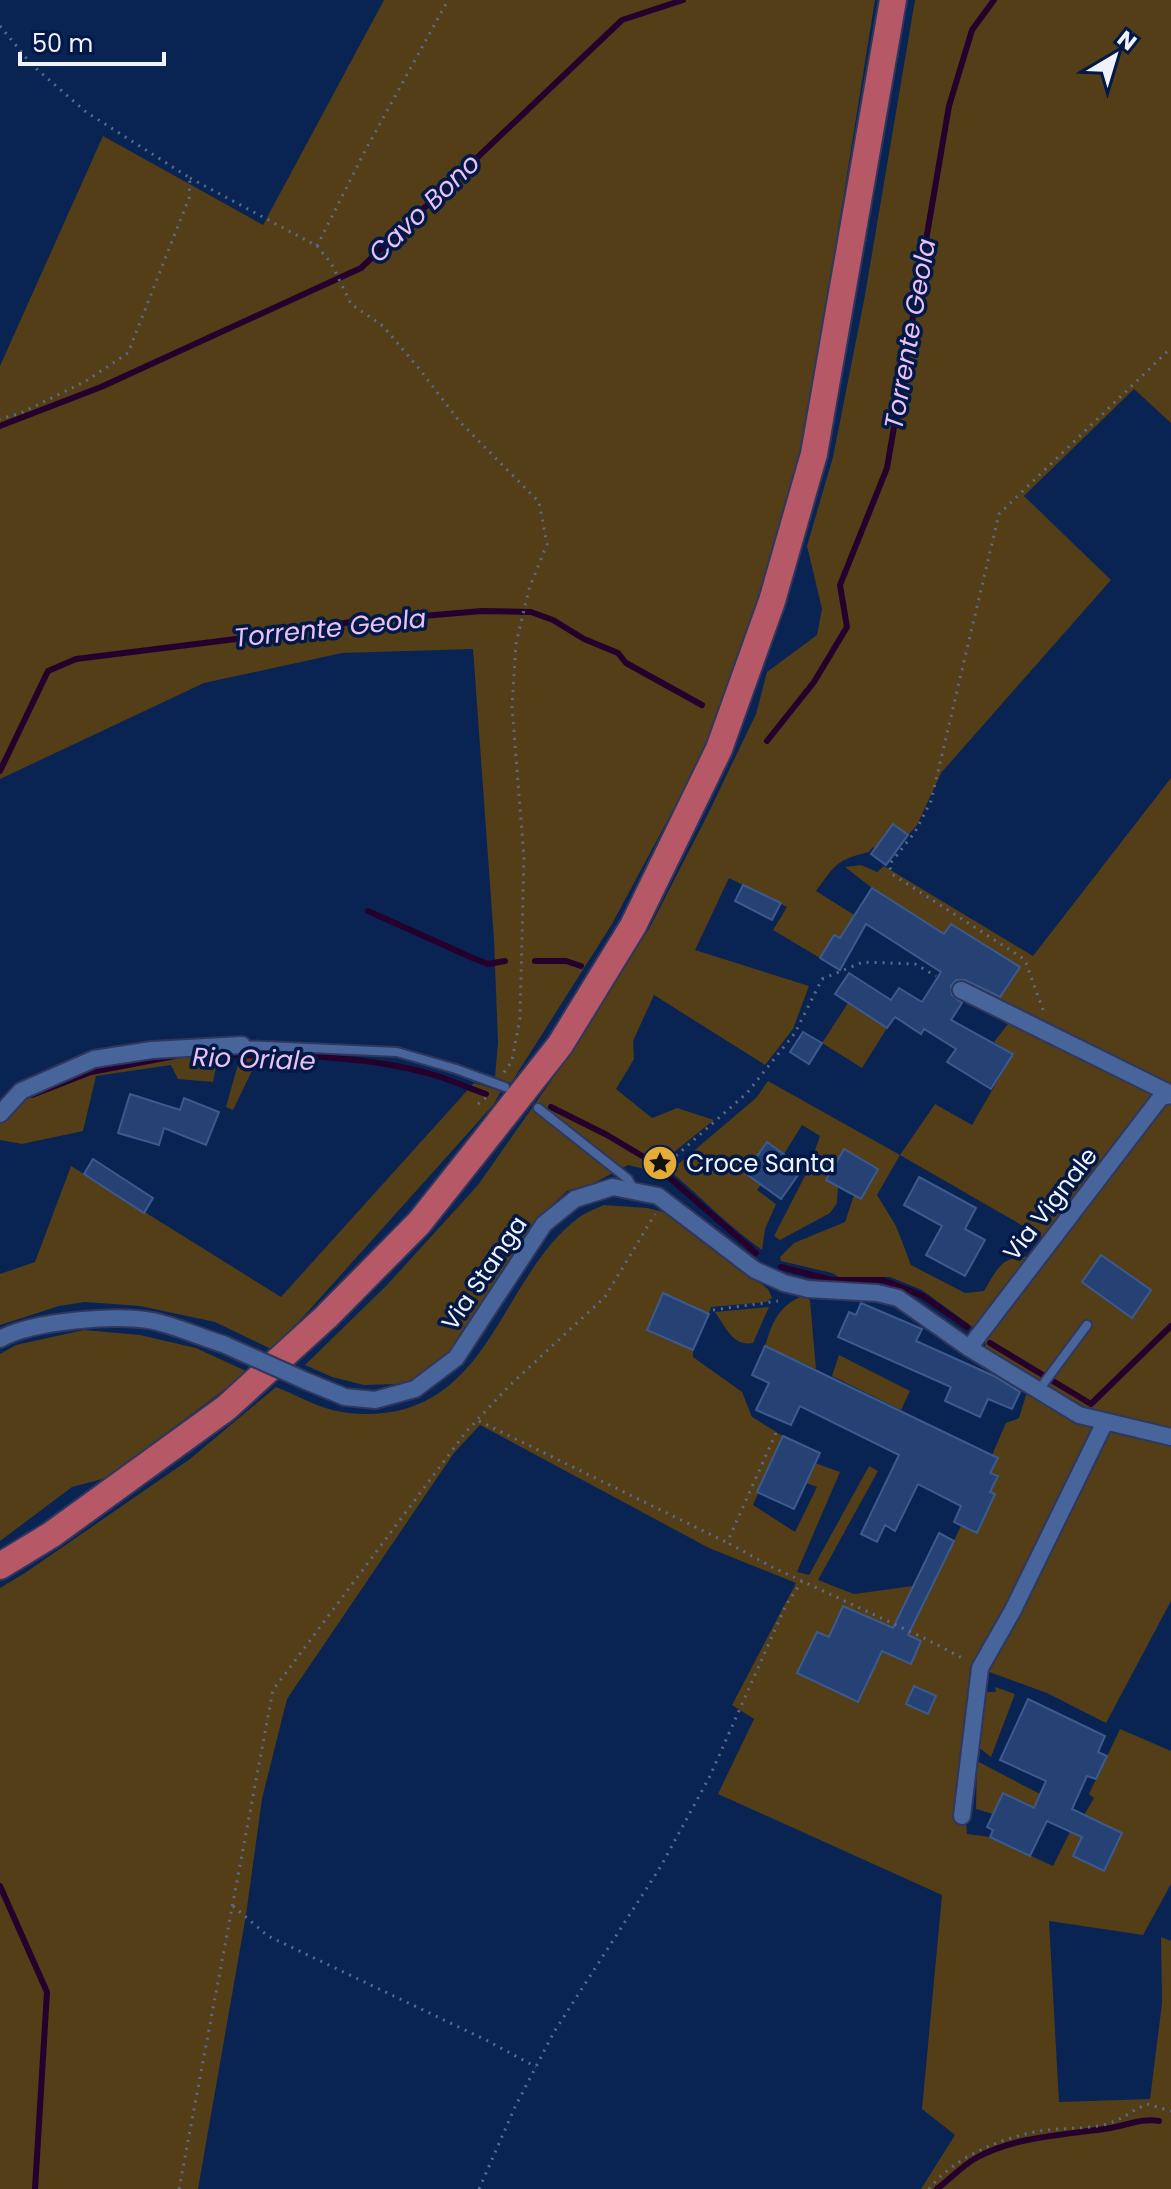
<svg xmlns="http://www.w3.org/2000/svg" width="1171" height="2189" font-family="Poppins,sans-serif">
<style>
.green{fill:#533e17}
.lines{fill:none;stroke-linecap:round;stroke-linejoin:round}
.stream{stroke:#26002d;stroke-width:6}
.building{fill:#264274;stroke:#3c5a8e;stroke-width:2}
.service-casing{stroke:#30375d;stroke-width:12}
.minor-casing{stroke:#30375d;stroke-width:20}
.trunk-casing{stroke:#30375d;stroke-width:30}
.path{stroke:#5a6c8d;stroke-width:3;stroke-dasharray:2 6;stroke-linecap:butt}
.service{stroke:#47659b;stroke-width:8}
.minor{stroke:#47659b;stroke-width:16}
.trunk{stroke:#b75866;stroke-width:26}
.minor-bridge-casing{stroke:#30375d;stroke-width:20;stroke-linecap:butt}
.minor-bridge{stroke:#47659b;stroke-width:16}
.labels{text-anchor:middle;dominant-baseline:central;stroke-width:7;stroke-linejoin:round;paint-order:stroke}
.poi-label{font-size:24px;fill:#eff3f9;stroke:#021847;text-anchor:start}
.street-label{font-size:24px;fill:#eff3f9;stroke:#021847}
.water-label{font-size:26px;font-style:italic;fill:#eac1f1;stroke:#021847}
</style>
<rect width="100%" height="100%" fill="#092352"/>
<g class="green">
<path d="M384 0H875L803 449 765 591 709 743 612 924 511 1083 495 1077 498 1043 494 940 473 649 342 653 204 683 0 779V366L103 136 263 225Z"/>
<path d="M915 0H1171V423L1134 389 1024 496 1111 580 941 773 917 825 908 835 893 824 875 848 873 847 869 852C836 860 836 864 816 891L856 916 842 940 833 935 820 958 773 930 787 907 729 878 695 950 809 986 793 1029 765 1065 654 995 633 1041 634 1059 616 1089 652 1118 677 1108 714 1120 669 1156 659 1153 649 1170 628 1165 594 1183 567 1191 546 1211 451 1355 417 1379 399 1384 364 1385 332 1377 305 1365 387 1285 478 1185 581 1038 650 927 707 816 756 714 767 672 817 635 822 609 807 546 833 457 865 295Z"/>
<path d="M1171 778V1087L999 999 1019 967 952 924 944 934 872 888 845 867 861 865 877 872 884 866 1033 956Z"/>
<path d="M848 1003 887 1028 862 1068 822 1043Z"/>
<path d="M1011 1020 1154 1091V1099L1049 1241 900 1155 877 1195 896 1226 911 1265 965 1293 984 1291C999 1266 1002 1255 1034 1257L978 1331 922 1290 890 1277H839L832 1273 781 1261 780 1257 794 1243 845 1222 854 1195 861 1199 878 1169 843 1150 827 1179 838 1186 837 1203 830 1213 780 1240 774 1236 808 1170 820 1136 802 1125 784 1154 766 1142 745 1173 761 1185 757 1190 776 1204 765 1229 762 1250C729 1227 701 1197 670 1171L756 1098 768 1081 900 1155 935 1104 972 1125 1013 1054 994 1042Z"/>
<path d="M242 1050H262L233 1110 226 1107Z"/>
<path d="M219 1052 213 1082 178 1079 171 1065 96 1076 83 1131 22 1144 0 1140V1101L6 1102 93 1068 131 1059Z"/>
<path d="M474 1083 501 1091 494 1104 304 1316 271 1349 215 1322 140 1306 85 1302 59 1306 0 1325V1274L35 1262 71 1166 281 1297Z"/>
<path d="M1171 1102V1429L1092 1411 986 1351 985 1340 1164 1104Z"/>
<path d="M604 1205 647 1208 663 1212 768 1289 772 1298 766 1302 711 1307 709 1314 663 1294 647 1330 693 1350V1357L742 1392 752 1417 783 1436 753 1505 795 1532 817 1487 806 1483 815 1463 840 1472 797 1572 809 1575 869 1466 878 1471 818 1580 854 1594 913 1586 900 1613 915 1620 961 1526 977 1533 995 1495 990 1492 997 1476 990 1473 997 1458 992 1455 1006 1423 1019 1418 1027 1392 1099 1428 1011 1610 972 1669 955 1819 966 1823 967 1834 990 1837 1053 1866 1070 1832 1100 1846 1104 1870 1122 1833 1084 1815 1094 1798 1089 1794 1120 1729 1171 1751V1884L1143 1935 1049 1921 1059 2102 1150 2099 1162 2003 1161 1937 1171 1941V2189H921L955 2135 922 2109 942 1895 718 1794 754 1719 732 1705 796 1583 709 1548 480 1425 454 1453 287 1699 262 1799 246 1915 198 2189H0V1588L25 1573 190 1459 276 1387C294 1394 313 1405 332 1410 356 1416 382 1415 405 1409 494 1383 508 1272 577 1219 584 1213 595 1209 604 1205Z"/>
<path d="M802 1296 810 1300 816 1369 765 1346C772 1322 779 1306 802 1296Z"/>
<path d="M769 1307 753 1343C733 1347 725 1326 715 1312Z"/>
<path d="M84 1330 140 1335 196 1348 248 1372 106 1478 72 1487 0 1541V1354L16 1345Z"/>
<path d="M839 1355 910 1391 901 1410 832 1376Z"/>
<path d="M1103 1430 1128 1432 1171 1441V1601L1106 1723 1047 1693 981 1669Z"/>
<path d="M995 1687 1015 1694 991 1757 977 1746 983 1692H996Z"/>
<path d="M977 1761 1040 1794 1034 1808 1004 1793 993 1814 976 1809Z"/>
</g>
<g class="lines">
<g class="stream">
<path d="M0 426 101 387 361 268 622 20 683 0"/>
<path d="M767 741 814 682 847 627 840 585 887 468 949 106 972 30 994 0"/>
<path d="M0 771 48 671 76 659 252 637 351 622 482 611 531 612 553 620 584 639 618 653 626 663 702 705"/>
<path d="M368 911 475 959 488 964 505 961"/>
<path d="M535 961H566L581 966"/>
<path d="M194 1055C273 1056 357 1052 434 1075 451 1080 468 1088 486 1094"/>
<path d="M32 1095 91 1072 175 1056"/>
<path d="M551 1107 607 1135 649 1160 756 1253"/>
<path d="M781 1267 832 1280H883L923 1296 967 1327"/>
<path d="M990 1343 1091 1404 1171 1326"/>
<path d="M0 1886 47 1992 35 2189"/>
<path d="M937 2189C950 2179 962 2166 976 2158 1015 2136 1067 2135 1110 2128 1128 2125 1141 2118 1159 2121"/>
</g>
</g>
<g class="building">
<path d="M893 824 908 835 886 865 871 854Z"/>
<path d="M743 885 781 903 772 920 735 901Z"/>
<path d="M872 888 944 934 951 924 1020 967 1000 997 965 980H956L951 986 952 995 962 1003 951 1020 1013 1054 991 1089 947 1062 956 1049 924 1029 921 1034 895 1017 887 1028 835 994 849 973 891 1000 899 988 922 1002 941 972 866 924 840 970 820 958 834 935 840 938Z"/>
<path d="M803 1032 822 1043 809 1064 790 1052Z"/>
<path d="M130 1094 180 1110 184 1098 219 1112 206 1145 164 1128 159 1145 118 1133Z"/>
<path d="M767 1142 803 1168 781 1199 745 1173Z"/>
<path d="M844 1149 878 1169 861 1199 826 1180Z"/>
<path d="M93 1159 153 1198 144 1213 84 1174Z"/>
<path d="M919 1177 976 1208 965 1229 985 1240 965 1276 926 1255 942 1226 904 1205Z"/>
<path d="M1101 1255 1151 1290 1132 1318 1082 1282Z"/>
<path d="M663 1293 709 1314 693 1350 647 1330Z"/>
<path d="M861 1303 922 1329 916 1341 994 1376 1020 1392 1012 1409 988 1399 980 1417 945 1401 951 1387 838 1337 849 1312 856 1315Z"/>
<path d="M765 1346 998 1458 990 1473 998 1476 990 1492 995 1494 977 1533 954 1522 961 1506 918 1484 895 1531 885 1525 877 1542 861 1534 899 1455 800 1406 791 1425 756 1410 769 1383 752 1375Z"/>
<path d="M783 1436 820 1453 794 1509 757 1492Z"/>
<path d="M939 1533 954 1541 908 1635 921 1641 911 1664 882 1651 858 1702 797 1673 817 1632 829 1637 843 1606 893 1628Z"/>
<path d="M914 1686 936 1696 928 1714 906 1704Z"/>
<path d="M1028 1699 1105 1736 1098 1752 1107 1756 1096 1779 1087 1776 1072 1809 1122 1833 1104 1871 1073 1856 1082 1837 1047 1821 1030 1856 990 1837 993 1830 987 1827 1003 1793 1034 1808 1046 1781 1000 1760Z"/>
</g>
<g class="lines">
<defs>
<g id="service">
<path d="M242 1045 397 1052 456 1069 505 1087"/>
<path d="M538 1108 628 1179 634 1190"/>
<path d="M1038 1391 1087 1325"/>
</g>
<g id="minor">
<path d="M961 990 1171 1094"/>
<path d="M0 1114 21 1091 94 1059 152 1050 242 1045"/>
<path d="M0 1339C32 1321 116 1314 153 1321 176 1326 200 1337 223 1344"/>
<path d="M969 1348 1161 1097 1171 1095"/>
<path d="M306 1381 345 1397 375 1400 415 1389 456 1358 544 1224 575 1199 613 1187 658 1196 755 1270 784 1283 808 1289 877 1293 898 1298 969 1348 1079 1415 1171 1437"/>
<path d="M962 1816 980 1668 1013 1610 1105 1422"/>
</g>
<path id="trunk" d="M0 1566 51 1535 226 1408 326 1317 419 1223 485 1140 560 1045 633 926 719 749 772 601 814 454 893 0"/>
</defs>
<use href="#service" class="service-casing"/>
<use href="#minor" class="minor-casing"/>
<use href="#trunk" class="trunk-casing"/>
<g class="path">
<path d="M0 26 32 65 86 112 190 178 189 198 128 353 86 381 21 413 0 419"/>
<path d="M190 178 317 246 331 263 351 304 383 326 421 371 459 421 539 502 547 544 529 589 516 644 512 707 524 857 520 1018 512 1061 503 1074"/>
<path d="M317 246 365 151 448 0"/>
<path d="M1043 1010 1026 963 1021 957 892 874 889 865 915 832 931 801 999 514 1171 348"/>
<path d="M478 1104 487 1097"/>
<path d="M657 1162 662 1168"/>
<path d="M652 1177 747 1093 795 1033 822 979 863 962 915 964 936 976"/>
<path d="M713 1310 778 1301"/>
<path d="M479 1421 730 1544"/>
<path d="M776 1433 730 1536V1544L772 1567 926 1639 966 1660"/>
<path d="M233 1906 268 1936 486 2040 536 2067"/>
<path d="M179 2189 273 1690 465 1433 509 1386 605 1297 655 1214"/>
<path d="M479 2189 515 2107 554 2032 661 1866 710 1776 786 1605 802 1581"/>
<path d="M929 2189C953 2159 994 2141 1030 2133 1054 2127 1079 2130 1103 2125 1121 2121 1132 2110 1147 2104L1171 2111"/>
</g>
<use href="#service" class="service"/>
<use href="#minor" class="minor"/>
<use href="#trunk" class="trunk"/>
<defs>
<path id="minor-bridge" d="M223 1344 306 1381"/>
</defs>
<use href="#minor-bridge" class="minor-bridge-casing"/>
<use href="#minor-bridge" class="minor-bridge"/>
</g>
<defs>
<symbol id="sight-disc" viewBox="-11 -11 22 22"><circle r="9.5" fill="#e6ad36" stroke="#021847"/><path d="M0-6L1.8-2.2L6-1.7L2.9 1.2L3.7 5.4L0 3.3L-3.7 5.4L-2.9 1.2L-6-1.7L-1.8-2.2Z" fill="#111"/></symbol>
</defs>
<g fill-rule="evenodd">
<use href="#sight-disc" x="640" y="1143" width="40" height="40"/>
</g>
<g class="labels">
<g class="poi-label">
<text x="686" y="1163">Croce Santa</text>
</g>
<g class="street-label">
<text transform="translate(1050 1204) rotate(-52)">Via Vignale</text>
<text transform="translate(484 1273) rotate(-56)">Via Stanga</text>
</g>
<g class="water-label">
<text transform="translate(424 208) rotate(-44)">Cavo Bono</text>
<text transform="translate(910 334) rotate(-80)">Torrente Geola</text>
<text transform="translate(330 628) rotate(-6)">Torrente Geola</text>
<text transform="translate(254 1059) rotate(2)">Rio Oriale</text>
</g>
</g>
<g transform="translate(1115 56) rotate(38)" stroke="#021847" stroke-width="6" paint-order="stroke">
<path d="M0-6L14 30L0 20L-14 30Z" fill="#eff3f9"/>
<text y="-12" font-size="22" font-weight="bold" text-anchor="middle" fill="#eff3f9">N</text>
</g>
<path d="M20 52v12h144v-12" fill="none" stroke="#eff3f9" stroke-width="4"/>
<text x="32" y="52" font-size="24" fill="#eff3f9" stroke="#021847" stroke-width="6" paint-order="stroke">50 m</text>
</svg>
